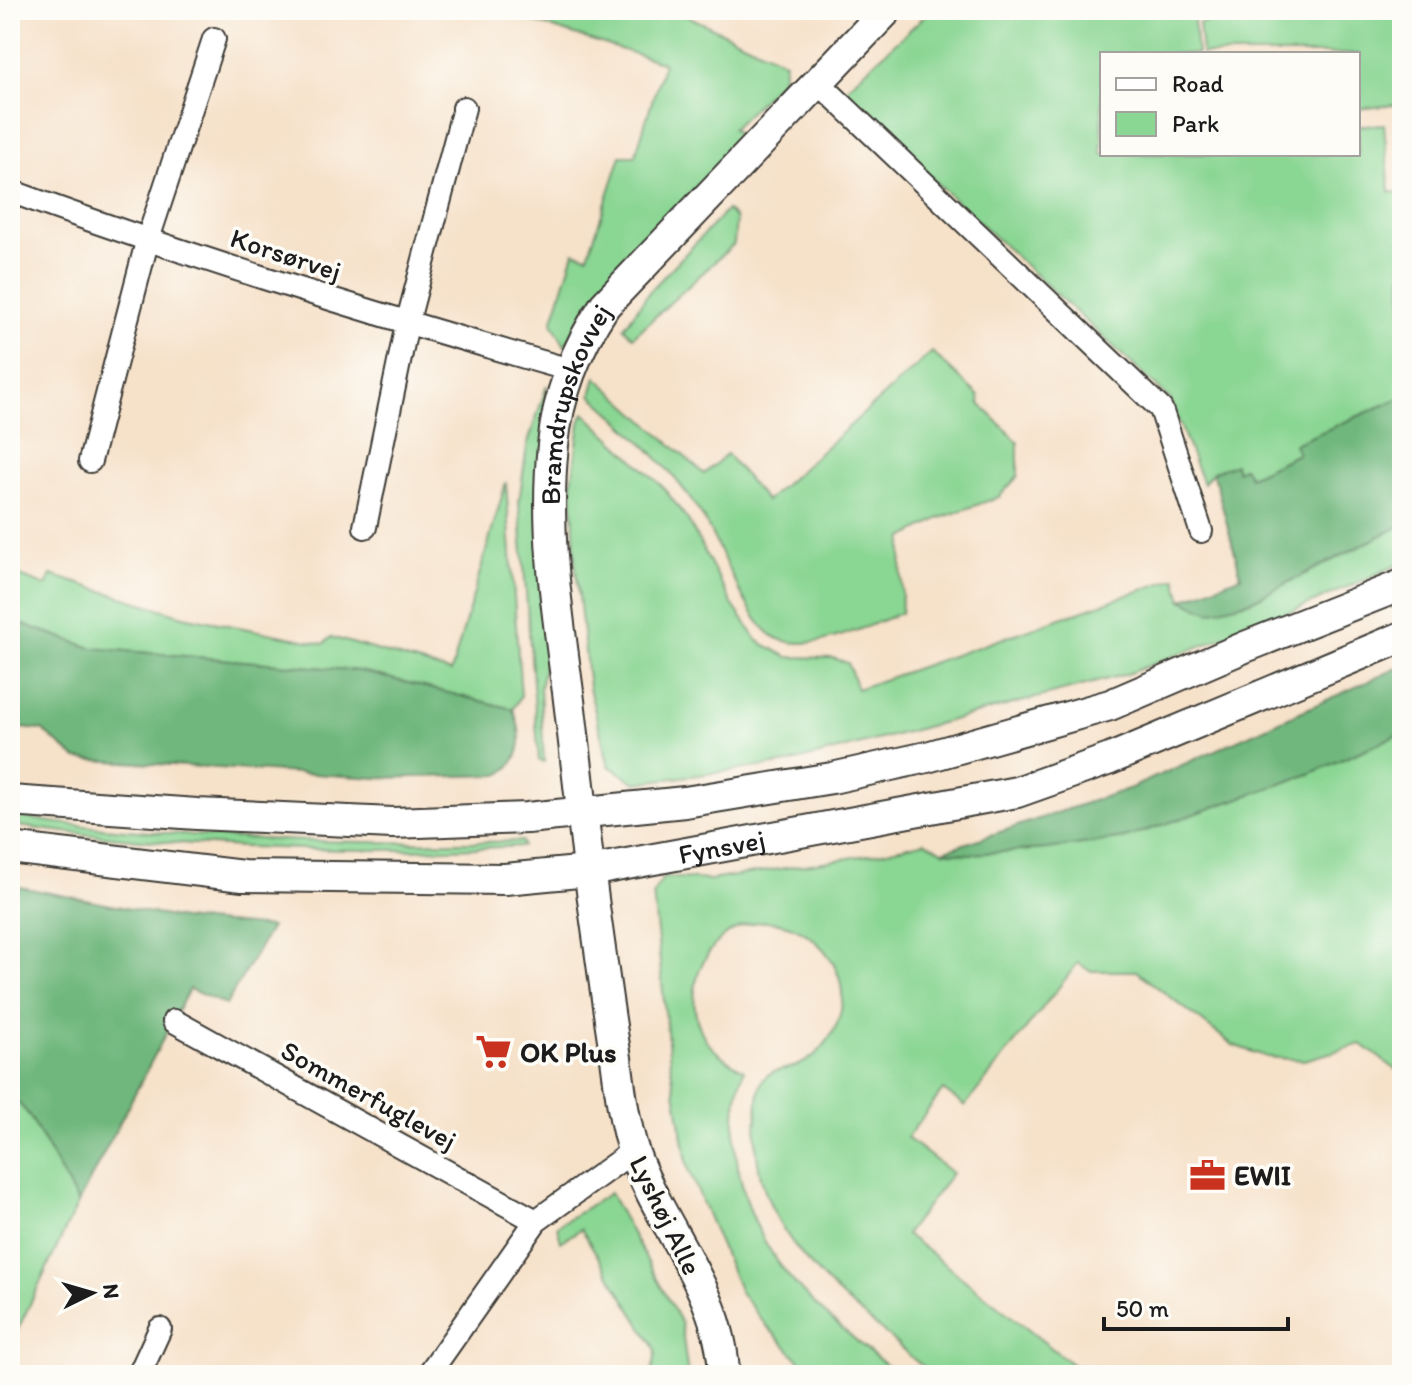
<svg xmlns="http://www.w3.org/2000/svg" width="1412" height="1385" font-family="Itim,sans-serif">
<style>
.green{fill:#8ad693;stroke:#537958;stroke-width:2}
.forest{fill:#6fb77d;stroke:#466a4c;stroke-width:2}
.lines{fill:none;stroke-linecap:round;stroke-linejoin:round}
.street-casing{stroke:#3d3a36;stroke-width:26}
.secondary-casing{stroke:#3d3a36;stroke-width:34}
.street{stroke:#fff;stroke-width:22}
.secondary{stroke:#fff;stroke-width:30}
.labels{text-anchor:middle;dominant-baseline:central;stroke-width:7;stroke-linejoin:round;paint-order:stroke}
.street-label{font-size:28px;fill:#1c1c1c;stroke:#fdfcf7}
.poi-label{font-size:28px;font-weight:bold;fill:#1c1c1c;stroke:#fdfcf7;text-anchor:start}
</style>
<rect width="100%" height="100%" fill="#fdfcf7"/>
<filter id="ink" filterUnits="userSpaceOnUse"><feTurbulence type="fractalNoise" baseFrequency=".0125" numOctaves="2"/><feDisplacementMap in="SourceGraphic" scale="16" xChannelSelector="R" yChannelSelector="G"/><feConvolveMatrix kernelMatrix="1 2 1 2 8 2 1 2 1" color-interpolation-filters="sRGB"/></filter>
<filter id="wash" filterUnits="userSpaceOnUse"><feTurbulence type="fractalNoise" baseFrequency=".006" numOctaves="4" result="noise"/><feDisplacementMap in="SourceGraphic" scale="32" xChannelSelector="R" yChannelSelector="G"/><feGaussianBlur stdDeviation="1.8" result="paint"/><feColorMatrix in="noise" values="0 0 0 0 0 0 0 0 0 0 0 0 0 0 0 0 0 1.4 0 .05"/><feComposite in="paint" operator="in"/></filter>
<g filter="url(#wash)">
<rect width="100%" height="100%" fill="#f6e1c9"/>
<g class="green">
<path d="M496 10H675L785 62 782 80 732 129 744 138 628 258 588 305 565 346 552 323 574 252 588 256 621 156H635L664 63Z"/>
<path d="M931 10H1193L1197 54H1102V154H1358V126L1384 124 1390 192 1402 193V397L1295 444 1298 454 1250 477 1244 467 1237 471 1235 465 1213 472 1203 484 1170 399 840 94Z"/>
<path d="M1320 10H1402V104L1358 109V54H1202L1199 23Z"/>
<path d="M727 210 736 219 734 244 633 337 624 328 649 292Z"/>
<path d="M932 352 979 396 980 404 1018 442V476L999 497 938 519 904 538C898 564 904 587 901 613 869 625 806 657 773 636 746 619 718 540 699 511 670 466 630 430 591 395L596 377 704 474 727 454 766 501Z"/>
<path d="M547 385V651L540 689 544 762 539 761 519 502 527 446Z"/>
<path d="M584 413 662 486 688 520 732 604 758 641 787 657 833 658 848 663 857 689 1176 578 1182 600 1210 611 1251 601 1402 525V563L1300 608 1127 674 789 763 636 783 609 766 589 688 575 560 572 482 580 423Z"/>
<path d="M506 482 521 696 513 709 360 671 92 648 10 620V572L46 586 51 575 183 616 324 644 331 637 451 672Z"/>
<path d="M1402 733V1074L1361 1044 1304 1060 1267 1057 1233 1045 1136 971H1090L1078 963 965 1106 943 1090 907 1138 952 1173 906 1234 1086 1375C1047 1375 1009 1375 971 1375 961 1375 943 1378 935 1374 920 1368 900 1346 888 1336 819 1280 746 1216 757 1118 758 1107 757 1091 762 1082 769 1068 786 1071 799 1065 822 1055 840 1028 842 1003 845 968 819 935 787 925 719 905 671 984 706 1040 715 1053 730 1062 744 1070 733 1100 733 1135 738 1167 758 1271 822 1311 898 1375H813L765 1324 740 1292 688 1168 670 1062 653 893 664 877 710 880 874 854 925 842 943 851 968 854 1047 849 1125 838 1309 774Z"/>
<path d="M10 815C66 826 124 830 180 834 295 843 407 844 522 841L523 846C351 855 180 849 10 825Z"/>
<path d="M10 1093 29 1115 78 1203 10 1346Z"/>
<path d="M610 1193 681 1323 688 1375H651L656 1354 655 1348 581 1229 561 1242 557 1226Z"/>
</g>
<g class="forest">
<path d="M1402 397V525L1251 601 1210 612 1182 600 1241 576 1213 472 1235 464 1237 471 1244 467 1250 477 1298 454 1294 444Z"/>
<path d="M10 620 92 648 360 671 513 709C524 736 524 759 499 775L376 778 77 759 42 730 10 727Z"/>
<path d="M1402 666V733L1309 774 1125 838 1047 849 968 854 943 851 1131 788Z"/>
<path d="M10 885 182 919 271 927 226 1005 189 989 78 1203 29 1115 10 1093Z"/>
</g>
</g>
<g filter="url(#ink)">
<g class="lines">
<defs>
<g id="street">
<path d="M818 82 1161 409 1201 531"/>
<path d="M10 191C194 259 381 316 570 370"/>
<path d="M90 461 147 242 214 39"/>
<path d="M365 527 407 324 464 108"/>
<path d="M174 1021 536 1221"/>
<path d="M139 1375 160 1329"/>
<path d="M428 1375 536 1221 633 1151"/>
</g>
<g id="secondary">
<path d="M10 801 197 814 393 823 527 818 685 802 832 778 927 757 1110 705 1245 647 1402 585"/>
<path id="s1" d="M10 848 243 876 505 879 589 871 1017 792 1110 759 1402 637"/>
<path id="s2" d="M724 1375C722 1293 661 1228 634 1153 624 1123 620 1089 616 1058 608 1010 602 962 595 914 585 840 577 766 568 692 557 611 544 527 553 445 558 394 577 347 605 305L887 10"/>
</g>
</defs>
<use href="#street" class="street-casing"/>
<use href="#secondary" class="secondary-casing"/>
<use href="#street" class="street"/>
<use href="#secondary" class="secondary"/>
</g>
</g>
<defs>
<symbol id="supermarket-bare" viewBox="-9 -9 18 18"><path d="M-6-5.5h2.5l.6 2H6L4.5 2H-2.5L-4.4-4H-6ZM-1.5 3.2a1.3 1.3 0 1 0 .1 0ZM3 3.2a1.3 1.3 0 1 0 .1 0Z" fill="#c8321e" stroke="#fdfcf7" stroke-width="2.5" paint-order="stroke"/></symbol>
<symbol id="office-bare" viewBox="-9 -9 18 18"><path d="M-6-3h4V-5.5h4V-3h4V5H-6ZM-1-4.5V-3h2v-1.5ZM-6 0V1H6V0Z" fill="#c8321e" stroke="#fdfcf7" stroke-width="2.5" paint-order="stroke"/></symbol>
</defs>
<g fill-rule="evenodd">
<use href="#supermarket-bare" x="468" y="1026" width="51" height="51"/>
<use href="#office-bare" x="1182" y="1150" width="51" height="51"/>
</g>
<g class="labels">
<g class="street-label">
<text transform="translate(286 254) rotate(18)">Korsørvej</text>
<text stroke="none"><textPath href="#s2" startOffset="1000">Bramdrupskovvej</textPath></text>
<text stroke="none"><textPath href="#s1" startOffset="716">Fynsvej</textPath></text>
<text transform="translate(369 1095) rotate(29)">Sommerfuglevej</text>
<text transform="translate(666 1215) rotate(64)">Lyshøj Alle</text>
</g>
<g class="poi-label">
<text x="520" y="1052">OK Plus</text>
<text x="1234" y="1175">EWII</text>
</g>
</g>
<rect width="1412" height="1385" fill="none" stroke="#fdfcf7" stroke-width="40"/>
<rect x="1100" y="52" width="260" height="104" fill="#fdfcf7" stroke="#a3a29f" stroke-width="2"/>
<rect x="1116" y="78" width="40" height="12" fill="#ffffff" stroke="#a3a29f" stroke-width="2"/>
<text x="1172" y="92" font-size="24" fill="#1c1c1c">Road</text>
<rect x="1116" y="112" width="40" height="24" fill="#8ad693" stroke="#a3a29f" stroke-width="2"/>
<text x="1172" y="132" font-size="24" fill="#1c1c1c">Park</text>
<g transform="translate(92 1293) rotate(85)" stroke="#fdfcf7" stroke-width="6" paint-order="stroke">
<path d="M0-6L14 30L0 20L-14 30Z" fill="#1c1c1c"/>
<text y="-12" font-size="22" font-weight="bold" text-anchor="middle" fill="#1c1c1c">N</text>
</g>
<path d="M1104 1317v12h184v-12" fill="none" stroke="#1c1c1c" stroke-width="4"/>
<text x="1116" y="1317" font-size="24" fill="#1c1c1c" stroke="#fdfcf7" stroke-width="6" paint-order="stroke">50 m</text>
</svg>
